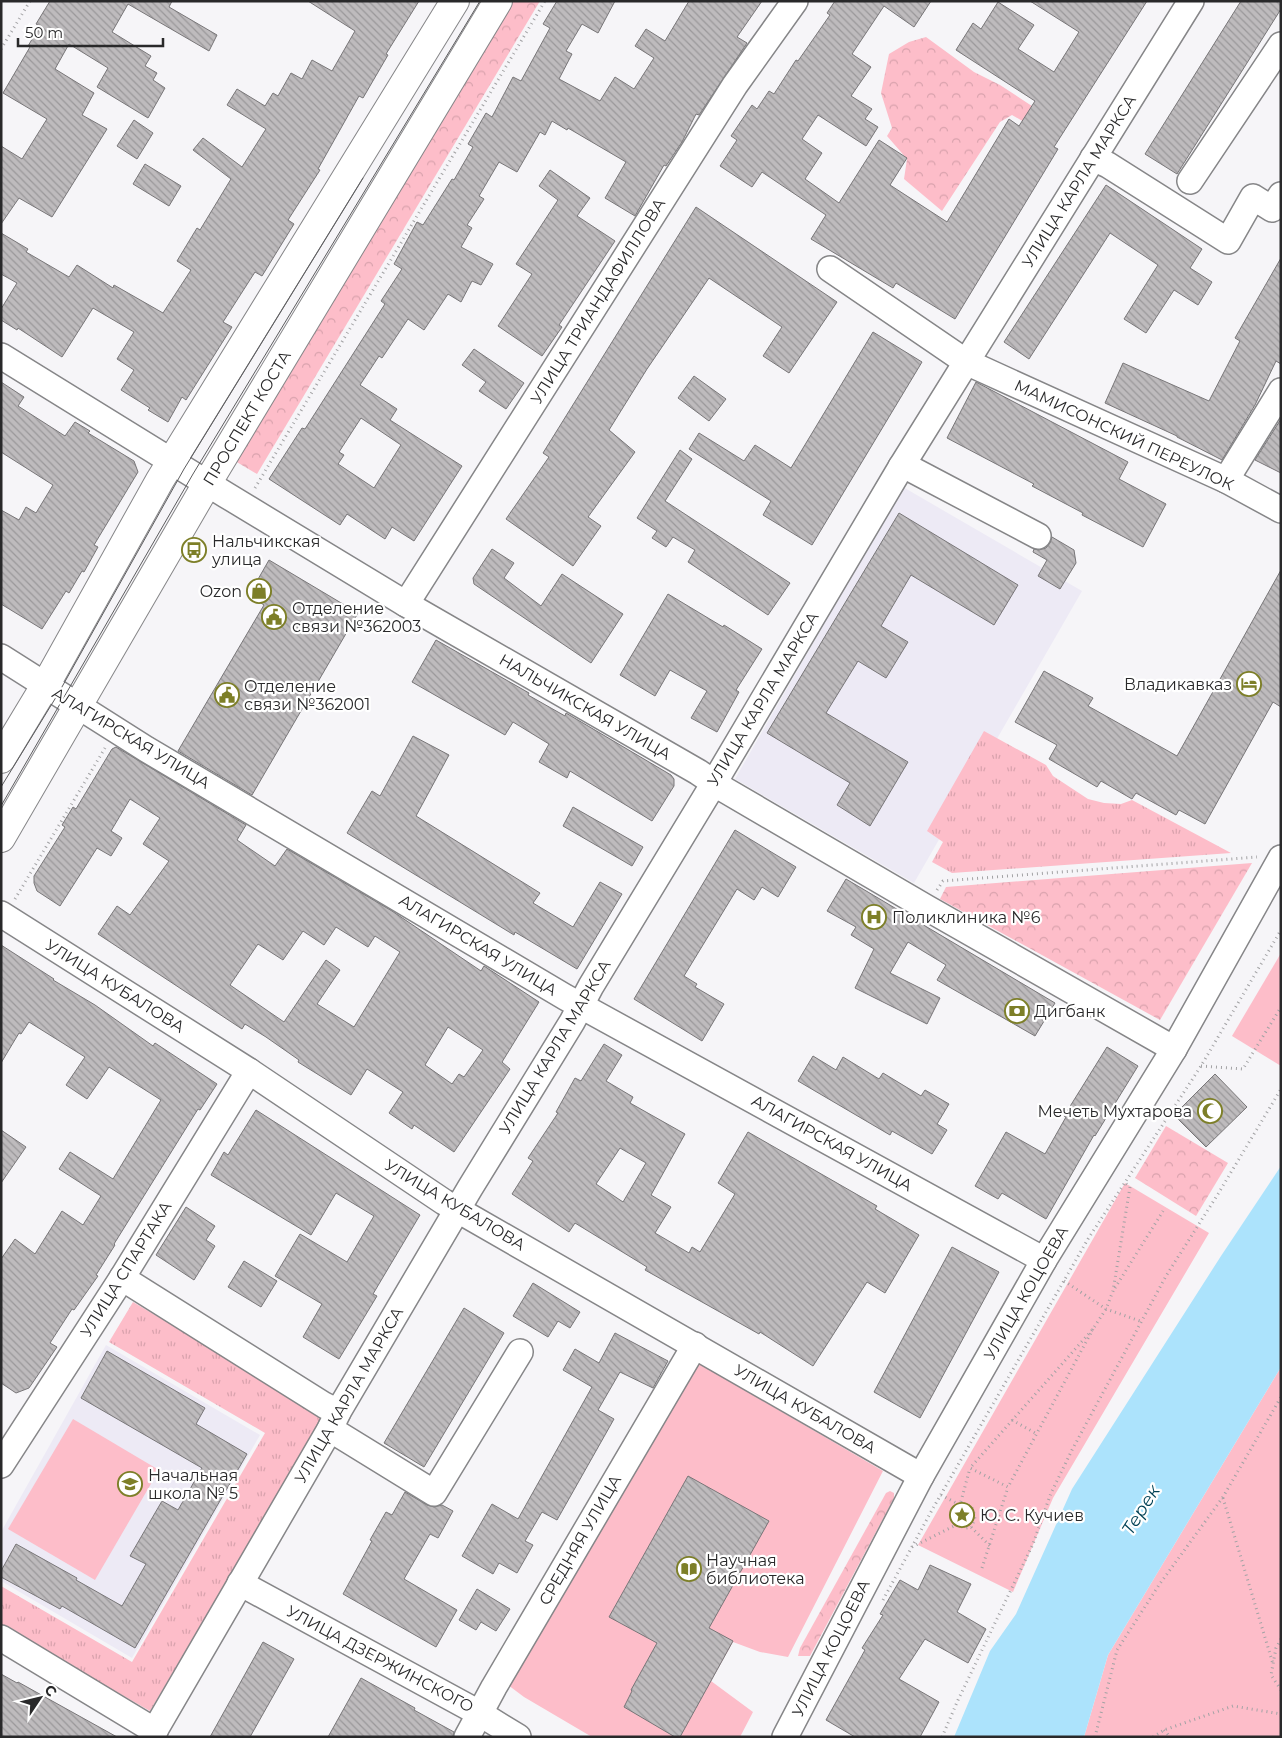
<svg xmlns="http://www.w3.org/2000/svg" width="1282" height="1738" font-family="Montserrat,sans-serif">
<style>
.built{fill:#edeaf5}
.grass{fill:url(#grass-tufts)}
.forest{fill:url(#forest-crowns)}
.green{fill:#fdbdc9}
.water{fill:#ace3fc}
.building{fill:url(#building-back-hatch);stroke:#787678;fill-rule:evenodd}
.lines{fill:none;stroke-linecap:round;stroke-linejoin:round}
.minor-casing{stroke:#868688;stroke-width:28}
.major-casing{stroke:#868688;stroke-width:30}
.path{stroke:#a2a2a4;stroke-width:3;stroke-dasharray:1 4;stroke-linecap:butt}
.minor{stroke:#fff;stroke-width:25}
.major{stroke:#fff;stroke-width:28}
.tram{stroke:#5c5c5e;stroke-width:1}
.labels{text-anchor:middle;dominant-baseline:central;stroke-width:4.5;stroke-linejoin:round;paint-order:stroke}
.street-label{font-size:16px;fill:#29292a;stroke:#fff}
.poi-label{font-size:16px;fill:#29292a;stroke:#fff;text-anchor:start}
.water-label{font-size:18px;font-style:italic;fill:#034357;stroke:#fff}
</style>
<defs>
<pattern id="grass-tufts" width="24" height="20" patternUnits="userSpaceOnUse" patternTransform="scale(1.25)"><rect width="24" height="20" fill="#fdbdc9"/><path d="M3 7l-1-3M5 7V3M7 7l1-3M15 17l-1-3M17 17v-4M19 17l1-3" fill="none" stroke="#d9a2ad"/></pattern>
<pattern id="forest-crowns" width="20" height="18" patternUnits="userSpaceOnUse" patternTransform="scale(1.25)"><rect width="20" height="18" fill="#fdbdc9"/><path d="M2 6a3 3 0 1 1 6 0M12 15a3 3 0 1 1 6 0" fill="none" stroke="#d9a2ad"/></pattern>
<pattern id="building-back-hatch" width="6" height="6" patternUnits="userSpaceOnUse" patternTransform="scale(1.25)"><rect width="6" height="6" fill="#bebbbd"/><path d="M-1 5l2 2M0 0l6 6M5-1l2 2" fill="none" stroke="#9a989a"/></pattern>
</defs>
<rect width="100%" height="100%" fill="#f6f5f8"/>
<g class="built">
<path d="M903 487 1082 591 914 883 735 779Z"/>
<path d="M106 1345 260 1435 132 1658 1 1581V1532Z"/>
</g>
<g class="grass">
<path d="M984 731 1046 765 1053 776 1088 799 1104 803 1121 804 1132 800 1231 853 952 873 932 862 943 842 927 831Z"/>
<path d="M133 1302 325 1415 150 1711 1 1626V1586L132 1662 265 1433 109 1342Z"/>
</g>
<g class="forest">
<path d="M510 1H540L257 474 235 461Z"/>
<path d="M926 37 974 72 1000 85 1044 114 1038 130 1012 115 1000 122 942 211 904 179 907 159 887 136 892 128 881 93 889 54 909 42Z"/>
<path d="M1252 863 1160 1020 940 899 946 887Z"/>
<path d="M1166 1126 1228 1163 1196 1216 1135 1178Z"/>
<path d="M890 1491 894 1493V1498L810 1656H798L800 1648 886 1493Z"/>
</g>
<g class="green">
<path d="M1281 953V1066L1232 1036Z"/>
<path d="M1125 1183 1209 1233 1053 1498 1013 1592 918 1545Z"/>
<path d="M698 1363 883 1471 788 1657 760 1652 733 1642 711 1681 753 1712 740 1737H592L524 1697 508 1685Z"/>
<path d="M1281 1367V1737H1084L1108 1655Z"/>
<path d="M73 1419 159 1470 95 1580 8 1529Z"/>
</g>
<path class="water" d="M1281 1166V1367L1108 1655 1084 1737H954L990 1651 1016 1614 1072 1489 1221 1256Z"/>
<g class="building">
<path d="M50 1H172L169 7 217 35 209 51 128 4 112 32 151 56 145 66 157 73 153 80 165 88 148 118 97 87 108 68 69 44 55 69 94 93 82 115 107 129 52 217 19 198 1 224V146L22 159 47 119 3 93 30 47 28 46 40 26 36 24Z"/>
<path d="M308 1H419L386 54 388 55 363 98 359 96 318 169 320 170 288 220 294 224 262 276 255 272 223 322 232 327 186 400 182 397 168 422 148 410 150 408 121 390 134 370 117 359 134 332 93 308 62 357 18 328 17 330 1 320V309L17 283 1 274V233L28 249 26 252 69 277 77 265 113 288 114 285 163 313 191 270 177 261 197 228 200 230 231 179 193 150 203 138 242 167 266 129 227 105 237 89 265 106 273 93 278 96 291 73 302 79 312 60 332 71 355 31Z"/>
<path d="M557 1H615L598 33 582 24 566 51 572 54 559 79 600 101 615 77 634 89 654 58 635 46 646 29 665 41 689 1H762L737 37 747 43 699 115 696 114 682 142 666 166 664 165 635 216 605 198 626 162 568 128 567 130 552 121 545 135 540 132 517 172 499 162 479 196 484 199 467 225 472 228 461 247 493 264 481 285 472 281 461 302 448 294 424 330 408 319 382 358 379 356 360 385 397 409 390 420 462 466 414 541 392 527 385 539 347 514 340 525 269 479 302 428 305 429 385 304 381 301 402 269 394 264 417 222 423 225 452 179 454 180 473 147 468 144 486 113 492 117 513 77 521 81 550 28 543 24ZM361 418 401 445 374 488 338 464 344 455 339 452Z"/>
<path d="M835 1H931L914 27 884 6 852 54 871 67 851 96 872 109 865 119 878 127 866 146 818 115 802 139 822 153 805 179 839 203 879 140 907 158 890 185 947 222 1009 119 1019 126 1035 101 956 50 973 23 981 29 998 2 1034 25 1018 49 1054 72 1079 32 1030 1H1147L1054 147 1058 149 955 319 896 283 893 288 811 239 826 215 762 172 752 187 720 166 737 140 731 136 752 105 757 109 769 91 774 94 796 60 798 61 830 15 827 13Z"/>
<path d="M1241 1H1281V9L1177 174 1145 154Z"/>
<path d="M134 120 153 133 137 159 117 146Z"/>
<path d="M145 164 181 186 169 206 133 184Z"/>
<path d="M550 170 590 198 577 216 615 241 559 325 562 327 542 356 498 326 532 274 516 264 558 200 539 186Z"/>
<path d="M1106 185 1202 249 1190 268 1212 282 1198 305 1174 290 1146 333 1124 319 1158 265 1110 233 1029 359 1004 342Z"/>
<path d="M696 207 837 302 789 373 763 356 782 327 709 278 647 369 609 430 635 452 588 517 601 526 573 566 506 519 549 457 543 453Z"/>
<path d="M1281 258V364L1276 361 1255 405 1222 460 1177 437V436L1105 403 1123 363 1209 401 1240 341 1235 338Z"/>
<path d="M873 332 922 362 812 545 763 515 771 501 689 449 699 433 744 461 755 445 791 468Z"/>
<path d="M474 349 524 383 506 409 479 391 486 382 462 365Z"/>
<path d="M694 376 726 399 709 421 678 398Z"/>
<path d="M1 382 24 397 18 406 65 436 75 422 90 431 88 433 134 461 138 472 94 545 98 547 84 572 82 571 69 593 66 591 42 629 1 604V510L19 520 26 507 36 513 53 485 1 452Z"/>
<path d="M976 382 1128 462 1119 479 1166 504 1143 547 1082 515 1083 513 1032 486 1034 484 947 438Z"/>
<path d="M1281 419V473L1255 460Z"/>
<path d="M680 450 692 459 665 501 790 583 768 615 688 562 695 550 673 537 666 547 652 538 657 531 637 518Z"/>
<path d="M899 513 1018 585 994 625 911 575 881 626 908 642 886 678 858 661 826 713 908 762 870 826 837 805 850 783 767 733Z"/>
<path d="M1052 537 1074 550 1076 563 1060 589 1038 576 1047 560 1033 552 1034 549 1039 550 1046 548 1050 543Z"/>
<path d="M492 549 514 563 504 578 541 606 562 574 623 614 591 663 474 584 473 578Z"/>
<path d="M269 560 358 613 252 795 178 751 264 605 249 595Z"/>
<path d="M1281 570V707L1273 702 1205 824 1179 810 1176 815 1136 793 1132 799 1101 781 1097 787 1049 759 1057 745 1015 722 1044 671 1093 698 1088 706 1177 756Z"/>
<path d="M668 594 723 627 724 625 762 649 736 690 739 692 717 732 691 718 707 691 670 670 655 696 620 675Z"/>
<path d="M436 640 529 693 528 695 565 716 566 713 671 775 674 779V786L652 821 570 771 567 778 539 762 549 744 513 722 505 735 412 682Z"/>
<path d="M413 736 449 755 416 816 540 893 533 903 573 927 600 882 622 894 577 969 515 932 514 935 347 833 372 791 380 796Z"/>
<path d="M116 747 246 825 237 840 275 866 287 849 392 911 481 971 484 966 539 1002 502 1062 510 1069 454 1152 414 1125 412 1129 389 1113 403 1092 367 1069 351 1095 298 1062 299 1060 266 1037 245 1024 242 1029 98 934 117 906 130 915 169 861 143 844 160 818 130 799 111 831 122 838 111 856 97 848 60 906 37 891 34 883V876L65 827 62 825 73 807 76 809 112 749ZM336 927 368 947 375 936 400 952 354 1027 317 1004 340 970 326 960 284 1022 230 985 258 944 283 960 303 931 324 945ZM448 1027 483 1050 464 1077 459 1074 452 1084 425 1065Z"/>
<path d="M573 807 643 847 632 866 563 826Z"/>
<path d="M735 830 796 867 778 897 762 887 754 900 737 889 684 976 697 984 695 987 724 1004 702 1041 634 999Z"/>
<path d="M846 879 1055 1003 1035 1036 937 980 946 965 908 942 890 973 940 998 927 1024 855 988 874 949 851 935 856 927 827 911Z"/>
<path d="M1 945 54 979 53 980 95 1005 153 1046 155 1043 217 1084 200 1110 198 1109 114 1244 115 1245 96 1275 98 1276 74 1310 72 1309 50 1343 57 1347 29 1388 16 1393 1 1383V1259L15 1239 35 1254 62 1211 83 1225 101 1196 59 1169 70 1152 113 1179 161 1100 109 1067 87 1099 66 1085 85 1057 29 1022 21 1034 19 1033 1 1063Z"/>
<path d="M604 1044 622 1055 606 1081 633 1097 630 1103 685 1134 651 1195 671 1207 655 1233 689 1253 692 1247 700 1252 735 1194 718 1183 748 1132 877 1206 875 1209 919 1235 885 1293 867 1282 813 1366 760 1332 759 1334 645 1270 647 1267 575 1223 569 1232 512 1194 533 1161 528 1158 558 1113 556 1112 575 1078 581 1081ZM620 1148 646 1163 623 1202 596 1184Z"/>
<path d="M1107 1047 1138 1066 1095 1136 1094 1135 1046 1219 1002 1193 998 1199 975 1186 1006 1132 1045 1154 1066 1117 1064 1116Z"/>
<path d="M813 1056 836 1070 843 1057 879 1079 883 1073 921 1096 925 1090 949 1104 937 1124 947 1130 932 1154 892 1131 890 1135 798 1081Z"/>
<path d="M1215 1074 1247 1107 1206 1147 1174 1115Z"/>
<path d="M256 1110 420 1215 373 1294 377 1296 339 1359 303 1337 322 1304 275 1276 300 1234 347 1262 374 1216 336 1193 311 1235 211 1175 224 1152 228 1155Z"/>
<path d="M1 1130 26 1147 1 1183Z"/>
<path d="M186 1207 215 1226 206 1240 215 1246 194 1280 156 1255Z"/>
<path d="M952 1247 999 1272 920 1418 874 1392Z"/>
<path d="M244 1261 277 1281 261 1307 228 1287Z"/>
<path d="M533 1283 580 1312 570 1328 558 1321 548 1337 513 1316Z"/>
<path d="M464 1308 504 1333 424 1467 384 1443Z"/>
<path d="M615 1333 668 1361 653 1388 620 1372 598 1410 614 1419 557 1520 542 1512 525 1541 533 1545 517 1573 499 1563 493 1574 462 1556 492 1504 518 1519 592 1387 563 1370 575 1349 599 1363Z"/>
<path d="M107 1351 205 1408 196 1424 247 1454 135 1648 62 1606 60 1609 1 1577V1571L16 1544 77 1578 76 1580 122 1606 146 1564 130 1556 162 1501 178 1510 202 1468 81 1398Z"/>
<path d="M688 1476 769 1521 709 1628 733 1641 680 1737H675L624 1707 632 1691 631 1690 657 1643 609 1617Z"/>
<path d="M405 1492 427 1505 434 1507 442 1505 453 1511 438 1538 430 1534 404 1579 457 1610 436 1647 343 1594 372 1541 370 1540 386 1512 392 1515Z"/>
<path d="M930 1565 971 1584 957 1612 986 1629 968 1663 925 1639 899 1679 939 1702 920 1737H855L826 1720 865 1650 862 1648 883 1615 880 1614 900 1580 918 1590Z"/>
<path d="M477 1589 510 1609 496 1631 481 1622 476 1630 459 1620Z"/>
<path d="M263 1642 294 1659 250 1737H210Z"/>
<path d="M1 1674 17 1683 18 1682 117 1737H1Z"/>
<path d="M361 1678 415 1708 414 1710 454 1732 453 1737H328Z"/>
</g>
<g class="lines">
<defs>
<g id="minor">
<path d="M1093 158 1108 165 1228 241 1253 197 1272 209 1281 195"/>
<path d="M1190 181 1281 45"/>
<path d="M830 269 956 355 975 366 1226 480 1281 510"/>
<path d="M1 356 226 495 406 604 698 772 725 790 927 908 1174 1049"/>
<path d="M901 467 911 469 1038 536"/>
<path d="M1226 480 1281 391"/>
<path d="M406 604 735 85 795 1"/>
<path d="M1 657 146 749 565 997 1044 1260"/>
<path d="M1 914 249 1071 444 1202 921 1476"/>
<path d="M122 1278 324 1405 338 1412"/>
<path d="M330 1429 434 1493 520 1352"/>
<path d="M1 1465 122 1278 249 1071"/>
<path d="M240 1583 479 1713 518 1737"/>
<path d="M1 1638 155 1731"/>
<path d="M151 1737 330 1429 338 1412 470 1188 572 1022 591 986 708 793 901 467 1191 1"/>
<path d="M467 1737 494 1687 695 1345"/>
<path d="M785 1737 921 1476 1044 1260 1174 1049 1281 858"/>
</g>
<g id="major">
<path d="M1 759 45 686 160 480 455 1"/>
<path d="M1 838 208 482 498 1"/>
</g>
</defs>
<use href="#minor" class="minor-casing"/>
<use href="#major" class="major-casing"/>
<g class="path">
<path d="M1 49 30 1"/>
<path d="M255 488 545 1"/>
<path d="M937 890 943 881 1257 857"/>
<path d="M15 899 105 748"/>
<path d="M1201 1066 1243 1069 1281 1007"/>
<path d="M1064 1281 1106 1309 1140 1321"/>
<path d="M1115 1288 1163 1211"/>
<path d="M1093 1329 1008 1487 970 1468 1093 1329 1106 1309 1113 1291 1130 1187 1125 1183"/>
<path d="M1012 1420 1037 1434"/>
<path d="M941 1495 960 1505 967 1504 973 1509 975 1519 971 1527"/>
<path d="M1223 1498 1273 1664"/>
<path d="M956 1525 955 1512 960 1505 970 1468"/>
<path d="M912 1547 956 1525 966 1528 971 1527 990 1546"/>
<path d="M982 1568 1008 1487"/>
<path d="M883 1600 932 1510 1088 1239 1201 1066 1281 930"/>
<path d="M1281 1639 1276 1648 1271 1675 1281 1690"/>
<path d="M1164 1730 1170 1737"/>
<path d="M942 1737 958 1700 1033 1544 1051 1493 1072 1450 1166 1276 1218 1194 1281 1089"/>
<path d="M1095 1737 1117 1650 1159 1585 1223 1497 1281 1397"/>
<path d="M1153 1737 1164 1730 1233 1706 1281 1714"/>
</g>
<use href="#minor" class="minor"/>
<use href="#major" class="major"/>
<g class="tram">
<path d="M1 787 58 694 184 469 363 178"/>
<path d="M1 806 193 474 480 1"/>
</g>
</g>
<defs>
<symbol id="bus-ring" viewBox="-11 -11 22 22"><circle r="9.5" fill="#fff" stroke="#7d7f28" stroke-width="1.5"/><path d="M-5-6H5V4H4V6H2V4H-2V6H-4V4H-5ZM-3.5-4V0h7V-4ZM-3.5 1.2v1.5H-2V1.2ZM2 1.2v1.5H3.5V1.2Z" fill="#7d7f28"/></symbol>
<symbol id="shop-ring" viewBox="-11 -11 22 22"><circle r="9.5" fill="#fff" stroke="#7d7f28" stroke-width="1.5"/><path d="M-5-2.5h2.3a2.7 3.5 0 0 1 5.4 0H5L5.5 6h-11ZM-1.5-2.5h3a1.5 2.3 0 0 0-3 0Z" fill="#7d7f28"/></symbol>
<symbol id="civic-ring" viewBox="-11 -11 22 22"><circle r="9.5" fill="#fff" stroke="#7d7f28" stroke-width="1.5"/><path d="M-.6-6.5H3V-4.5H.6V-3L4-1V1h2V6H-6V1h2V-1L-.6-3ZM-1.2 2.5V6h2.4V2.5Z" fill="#7d7f28"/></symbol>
<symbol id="hotel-ring" viewBox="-11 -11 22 22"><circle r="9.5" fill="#fff" stroke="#7d7f28" stroke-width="1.5"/><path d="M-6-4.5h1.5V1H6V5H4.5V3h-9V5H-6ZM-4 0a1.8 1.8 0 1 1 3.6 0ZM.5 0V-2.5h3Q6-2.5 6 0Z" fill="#7d7f28"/></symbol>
<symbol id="hospital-ring" viewBox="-11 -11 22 22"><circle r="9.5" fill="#fff" stroke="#7d7f28" stroke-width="1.5"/><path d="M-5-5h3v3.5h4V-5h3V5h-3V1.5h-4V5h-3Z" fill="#7d7f28"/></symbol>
<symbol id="bank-ring" viewBox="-11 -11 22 22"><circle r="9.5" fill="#fff" stroke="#7d7f28" stroke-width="1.5"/><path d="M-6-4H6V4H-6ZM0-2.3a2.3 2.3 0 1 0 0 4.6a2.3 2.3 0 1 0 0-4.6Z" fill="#7d7f28"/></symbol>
<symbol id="mosque-ring" viewBox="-11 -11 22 22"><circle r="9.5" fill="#fff" stroke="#7d7f28" stroke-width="1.5"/><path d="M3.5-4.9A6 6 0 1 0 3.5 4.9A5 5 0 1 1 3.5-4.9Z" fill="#7d7f28"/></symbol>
<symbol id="school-ring" viewBox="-11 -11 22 22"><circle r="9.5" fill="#fff" stroke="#7d7f28" stroke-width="1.5"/><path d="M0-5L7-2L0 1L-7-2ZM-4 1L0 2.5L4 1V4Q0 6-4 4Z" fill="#7d7f28"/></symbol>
<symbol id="sight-ring" viewBox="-11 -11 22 22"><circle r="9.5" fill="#fff" stroke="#7d7f28" stroke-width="1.5"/><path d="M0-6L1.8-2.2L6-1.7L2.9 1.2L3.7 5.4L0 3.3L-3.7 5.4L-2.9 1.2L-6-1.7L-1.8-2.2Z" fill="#7d7f28"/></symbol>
<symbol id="library-ring" viewBox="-11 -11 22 22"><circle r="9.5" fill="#fff" stroke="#7d7f28" stroke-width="1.5"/><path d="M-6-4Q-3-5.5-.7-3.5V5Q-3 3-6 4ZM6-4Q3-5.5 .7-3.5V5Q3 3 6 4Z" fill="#7d7f28"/></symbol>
</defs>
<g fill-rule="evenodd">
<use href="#bus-ring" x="180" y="536" width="28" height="28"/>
<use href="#shop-ring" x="245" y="577" width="28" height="28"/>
<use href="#civic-ring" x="260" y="603" width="28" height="28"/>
<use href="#hotel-ring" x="1235" y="670" width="28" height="28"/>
<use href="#civic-ring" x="213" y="681" width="28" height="28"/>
<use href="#hospital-ring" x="860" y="903" width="28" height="28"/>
<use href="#bank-ring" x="1003" y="997" width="28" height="28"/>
<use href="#mosque-ring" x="1196" y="1097" width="28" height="28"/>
<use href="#school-ring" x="116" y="1470" width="28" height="28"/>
<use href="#sight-ring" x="948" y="1501" width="28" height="28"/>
<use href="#library-ring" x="675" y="1555" width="28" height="28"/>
</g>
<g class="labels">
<g class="street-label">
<text transform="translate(1079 181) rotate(-58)">УЛИЦА КАРЛА МАРКСА</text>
<text transform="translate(598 301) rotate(-58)">УЛИЦА ТРИАНДАФИЛЛОВА</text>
<text transform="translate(247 418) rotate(-59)">ПРОСПЕКТ КОСТА</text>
<text transform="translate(1124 435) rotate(25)">МАМИСОНСКИЙ ПЕРЕУЛОК</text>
<text transform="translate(763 699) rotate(-59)">УЛИЦА КАРЛА МАРКСА</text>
<text transform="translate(585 707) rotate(30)">НАЛЬЧИКСКАЯ УЛИЦА</text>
<text transform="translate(131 738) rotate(31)">АЛАГИРСКАЯ УЛИЦА</text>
<text transform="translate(478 945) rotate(31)">АЛАГИРСКАЯ УЛИЦА</text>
<text transform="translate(115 986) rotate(32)">УЛИЦА КУБАЛОВА</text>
<text transform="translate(555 1047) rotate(-59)">УЛИЦА КАРЛА МАРКСА</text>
<text transform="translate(832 1143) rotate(29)">АЛАГИРСКАЯ УЛИЦА</text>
<text transform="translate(455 1205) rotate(31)">УЛИЦА КУБАЛОВА</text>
<text transform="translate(126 1269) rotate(-58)">УЛИЦА СПАРТАКА</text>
<text transform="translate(1026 1293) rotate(-60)">УЛИЦА КОЦОЕВА</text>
<text transform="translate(349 1395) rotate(-60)">УЛИЦА КАРЛА МАРКСА</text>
<text transform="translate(805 1409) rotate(30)">УЛИЦА КУБАЛОВА</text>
<text transform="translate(580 1540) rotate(-60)">СРЕДНЯЯ УЛИЦА</text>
<text transform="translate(831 1648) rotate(-63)">УЛИЦА КОЦОЕВА</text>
<text transform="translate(380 1659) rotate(28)">УЛИЦА ДЗЕРЖИНСКОГО</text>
</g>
<g class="poi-label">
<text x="212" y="541">Нальчикская<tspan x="212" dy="18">улица</tspan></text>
<text x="242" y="591" text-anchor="end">Ozon</text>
<text x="292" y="608">Отделение<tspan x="292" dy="18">связи №362003</tspan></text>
<text x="1232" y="684" text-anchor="end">Владикавказ</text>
<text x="244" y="686">Отделение<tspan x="244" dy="18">связи №362001</tspan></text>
<text x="892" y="917">Поликлиника №6</text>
<text x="1034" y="1011">Дигбанк</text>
<text x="1192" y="1111" text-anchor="end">Мечеть Мухтарова</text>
<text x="148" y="1475">Начальная<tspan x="148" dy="18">школа № 5</tspan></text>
<text x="980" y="1515">Ю. С. Кучиев</text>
<text x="706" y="1560">Научная<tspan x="706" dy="18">библиотека</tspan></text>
</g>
<g class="water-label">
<text transform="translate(1141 1510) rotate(-58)">Терек</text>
</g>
</g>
<rect width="1282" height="1738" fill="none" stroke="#29292a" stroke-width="5"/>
<g transform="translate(40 1698) rotate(55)" stroke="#ffffff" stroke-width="4" paint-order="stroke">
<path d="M0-4L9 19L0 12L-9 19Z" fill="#29292a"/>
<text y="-8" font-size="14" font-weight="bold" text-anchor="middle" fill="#29292a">С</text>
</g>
<path d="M18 38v8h145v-8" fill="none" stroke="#29292a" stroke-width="2.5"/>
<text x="25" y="38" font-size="15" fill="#29292a" stroke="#ffffff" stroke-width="4" paint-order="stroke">50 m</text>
</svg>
